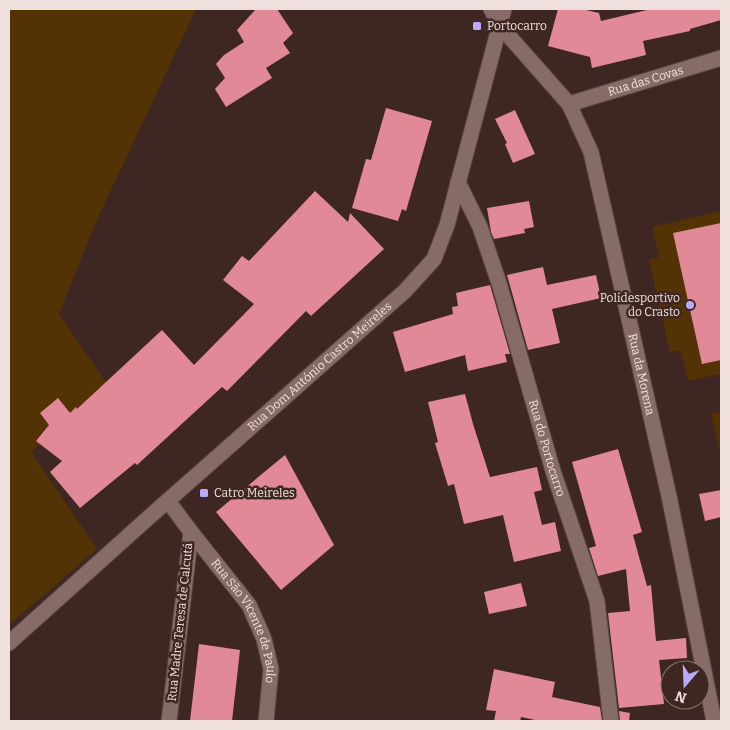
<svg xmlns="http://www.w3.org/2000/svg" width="730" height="730" font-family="Bitter,serif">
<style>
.green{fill:#533206}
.building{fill:#e28997}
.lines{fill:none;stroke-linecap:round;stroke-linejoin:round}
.street-casing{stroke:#594542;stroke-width:17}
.secondary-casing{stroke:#594542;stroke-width:17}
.street{stroke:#876b66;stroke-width:15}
.secondary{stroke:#876b66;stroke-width:15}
.poi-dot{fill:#baaaf7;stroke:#3e2723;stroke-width:2}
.labels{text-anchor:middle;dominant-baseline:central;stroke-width:5;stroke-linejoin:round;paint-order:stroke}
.poi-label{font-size:12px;fill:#f0e0dd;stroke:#3e2723;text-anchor:start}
.street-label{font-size:12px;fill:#f0e0dd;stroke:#3e2723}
</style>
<rect width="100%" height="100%" fill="#3e2723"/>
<g class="green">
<path d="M9 9H196L96 222 59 314 108 385 31 452 97 549 9 625Z"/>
<path d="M721 211V374L688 381 680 350 670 352 649 260 659 257 652 227Z"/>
<path d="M721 412V456L711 414Z"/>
</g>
<g class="building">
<path d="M256 9H277L293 33 283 43 290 53 266 68 272 78 226 107 215 89 225 78 216 64 224 55 244 42 237 30Z"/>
<path d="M558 9H582L599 13 601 21 651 9H721V20L690 29V31L643 41 646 55 592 68 590 57 548 46Z"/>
<path d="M386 108 432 121 406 211 402 209 398 221 352 208 366 159 371 160Z"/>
<path d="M515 110 535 154 513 163 505 144 507 143 495 119Z"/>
<path d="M315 191 348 222 350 213 384 249 311 316 306 311 227 391 222 387 137 465 135 463 80 508 50 472 62 461 36 441 49 425 40 413 58 398 70 413 76 407 77 409 162 330 194 365 254 304 223 280 242 256 249 261Z"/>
<path d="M529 201 534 227 524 229 525 233 494 239 491 232 487 208Z"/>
<path d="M721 223V360L702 364 673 233Z"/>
<path d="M543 267 547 285 596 275 601 298 552 309 560 343 528 350 507 275Z"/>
<path d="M490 285 510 354H505L507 362 468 371 465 355 405 372 393 332 453 314 452 307 458 306 456 293Z"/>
<path d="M465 394 473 424 490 477 537 467 542 490 534 492 542 525 555 522 561 551 514 562 503 515 464 524 454 484 448 486 435 443 438 442 428 402Z"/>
<path d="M618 449 642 532 633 535 647 586 651 585 656 641 686 638 687 658 659 660 664 704 619 708 608 613 630 611 626 569 598 576 589 548 596 546 572 462Z"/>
<path d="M285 455 334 545 281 590 216 512Z"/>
<path d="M721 490V517L705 521 699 494Z"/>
<path d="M521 583 527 606 489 614 484 592Z"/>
<path d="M199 644 240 650 232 721H190Z"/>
<path d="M494 669 555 682 552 697 600 707 602 721H540L521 717 520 721H494L496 711 486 710Z"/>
<path d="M619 711 630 713 629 721H620Z"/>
</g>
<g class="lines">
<defs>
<g id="street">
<path id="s1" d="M491 9 500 26 569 104 591 152 669 496 714 721"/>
<path id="s2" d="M569 104 721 58"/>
<path id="s3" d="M458 182 480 227 499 283 553 471 597 601 611 721"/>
<path d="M168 501 191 532 169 721"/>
<path id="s4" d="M191 532 249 605 264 639 271 669 266 721"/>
</g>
<g id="secondary">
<path id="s5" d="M9 643 147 519 405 291 434 259 447 225 504 9"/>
</g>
</defs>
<use href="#street" class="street-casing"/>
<use href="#secondary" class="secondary-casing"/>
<use href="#street" class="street"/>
<use href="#secondary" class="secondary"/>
</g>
<g class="poi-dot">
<rect x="472" y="21" width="10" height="10" rx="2.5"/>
<circle cx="690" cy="305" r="5"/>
<rect x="199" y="488" width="10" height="10" rx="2.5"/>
</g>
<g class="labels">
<g class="poi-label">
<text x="487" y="26">Portocarro</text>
<text x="680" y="298" text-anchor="end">Polidesportivo<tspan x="680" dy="14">do Crasto</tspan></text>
<text x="214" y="493">Catro Meireles</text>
</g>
<g class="street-label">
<text stroke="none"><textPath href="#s2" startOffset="80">Rua das Covas</textPath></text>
<text stroke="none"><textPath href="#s5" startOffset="416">Rua Dom António Castro Meireles</textPath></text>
<text stroke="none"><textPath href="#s1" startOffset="404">Rua da Morena</textPath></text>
<text stroke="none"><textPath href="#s3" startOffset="281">Rua do Portocarro</textPath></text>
<text transform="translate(180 622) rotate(-84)">Rua Madre Teresa de Calcutá</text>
<text stroke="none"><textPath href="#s4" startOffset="106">Rua São Vicente de Paulo</textPath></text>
</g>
</g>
<rect width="730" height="730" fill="none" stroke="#f0e0dd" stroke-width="20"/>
<g transform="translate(685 685) rotate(199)"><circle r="24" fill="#3e2723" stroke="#85716d"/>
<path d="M0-4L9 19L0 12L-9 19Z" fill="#baaaf7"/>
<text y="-8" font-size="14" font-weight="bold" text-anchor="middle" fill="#f0e0dd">N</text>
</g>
</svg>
